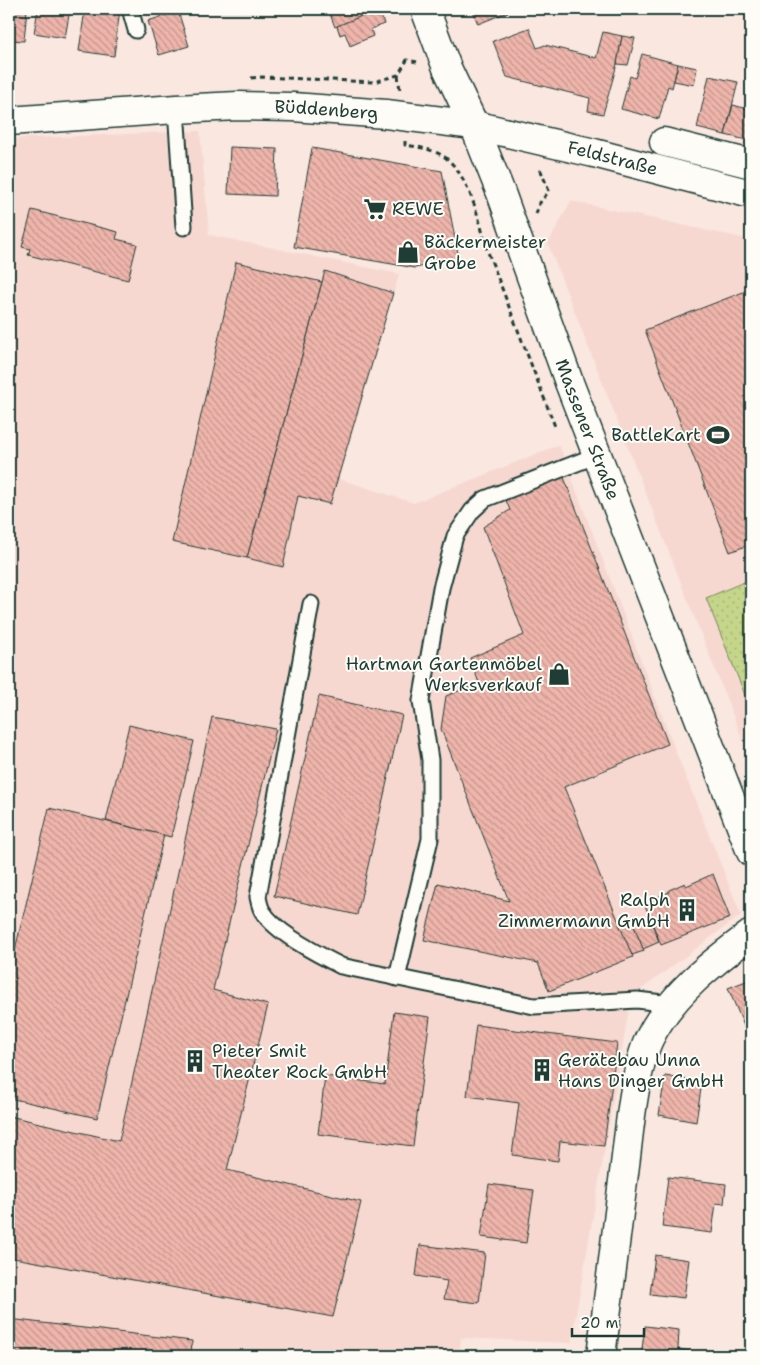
<svg xmlns="http://www.w3.org/2000/svg" width="760" height="1365" font-family="'Shantell Sans',sans-serif">
<style>
.built{fill:#f6d8d0}
.grass{fill:url(#grass-dots);stroke:#72895e}
.building{fill:url(#building-back-hatch);stroke:#1f3d34}
.lines{fill:none;stroke-linecap:round;stroke-linejoin:round}
.lane-casing{stroke:#1f3d34;stroke-width:19}
.street-casing{stroke:#1f3d34;stroke-width:31}
.secondary-casing{stroke:#1f3d34;stroke-width:31}
.path{stroke:#1f3d34;stroke-width:3;stroke-dasharray:5 4;stroke-linecap:butt}
.lane{stroke:#fdfcf7;stroke-width:15}
.street{stroke:#fdfcf7;stroke-width:28}
.secondary{stroke:#fdfcf7;stroke-width:28}
.labels{text-anchor:middle;dominant-baseline:central;stroke-width:4;stroke-linejoin:round;paint-order:stroke}
.street-label{font-size:18px;fill:#1f3d34;stroke:#fdfcf7}
.poi-label{font-size:18px;fill:#1f3d34;stroke:#fdfcf7;text-anchor:start}
</style>
<defs>
<pattern id="grass-dots" width="8" height="8" patternUnits="userSpaceOnUse" patternTransform="scale(1.25)"><rect width="8" height="8" fill="#c5d589"/><path d="M2 2h.1M6 6h.1" fill="none" stroke="#a9b877" stroke-width="1.8" stroke-linecap="round"/></pattern>
<pattern id="building-back-hatch" width="6" height="6" patternUnits="userSpaceOnUse" patternTransform="scale(1.25)"><rect width="6" height="6" fill="#efb5ab"/><path d="M-1 5l2 2M0 0l6 6M5-1l2 2" fill="none" stroke="#c1948c"/></pattern>
</defs>
<rect width="100%" height="100%" fill="#f9e7e0"/>
<filter id="ink" filterUnits="userSpaceOnUse"><feTurbulence type="fractalNoise" baseFrequency=".02" numOctaves="2"/><feDisplacementMap in="SourceGraphic" scale="10" xChannelSelector="R" yChannelSelector="G"/><feConvolveMatrix kernelMatrix="1 2 1 2 8 2 1 2 1" color-interpolation-filters="sRGB"/></filter>
<g filter="url(#ink)">
<g class="built">
<path d="M200 131 209 235 399 274 339 479 414 503 559 445 677 755 741 915 631 997 571 1343 461 1338 459 1356H9V139Z"/>
<path d="M571 201 751 240V761L548 244Z"/>
</g>
<path class="grass" d="M751 579V710L706 598Z"/>
<g class="building">
<path d="M9 9H27L24 41 9 40Z"/>
<path d="M38 9H70L65 38 34 33Z"/>
<path d="M85 9H120L114 56 79 51Z"/>
<path d="M333 9H379L335 27 330 14 335 12Z"/>
<path d="M379 9 384 24 371 29 373 36 350 46 345 33 340 35 337 26Z"/>
<path d="M472 9H506L508 12 478 24Z"/>
<path d="M178 11 189 46 159 55 148 21Z"/>
<path d="M529 28 537 48 545 45 596 58 603 32 622 36 617 64 603 114 588 111 590 98 507 77 493 41Z"/>
<path d="M622 36 635 38 628 65 617 64Z"/>
<path d="M642 54 678 64 672 88 668 86 659 119 621 109 630 76 635 78Z"/>
<path d="M678 64 697 68 694 85 674 81Z"/>
<path d="M709 76 738 82 725 135 697 128Z"/>
<path d="M733 105 751 110V141L725 135Z"/>
<path d="M230 147 277 149 275 196 228 194Z"/>
<path d="M312 148 442 171 459 259 415 268 294 247Z"/>
<path d="M32 210 118 232 116 239 137 244 128 280 28 255 30 249 22 247Z"/>
<path d="M236 262 322 282 247 558 172 542Z"/>
<path d="M325 271 393 293 330 504 298 496 283 567 247 558Z"/>
<path d="M751 289V544L730 552 645 330Z"/>
<path d="M563 475 668 744 564 787 633 957 549 991 538 963 424 940 438 883 509 901 441 729 446 696 479 683 470 658 524 635 483 527 510 510 505 498Z"/>
<path d="M319 696 402 715 357 915 274 896Z"/>
<path d="M212 717 276 729 213 990 268 1005 227 1170 361 1202 333 1317 9 1257V1116L119 1141Z"/>
<path d="M129 725 194 741 171 837 106 821Z"/>
<path d="M49 808 164 835 97 1118 9 1098V975Z"/>
<path d="M713 874 730 918 661 945 644 903 669 892V890L685 883 686 886Z"/>
<path d="M650 918 659 942 643 949 633 924Z"/>
<path d="M631 919 644 951 632 955 619 924Z"/>
<path d="M751 979V1031L747 1033 728 988Z"/>
<path d="M394 1012 430 1017 413 1146 318 1134 325 1076 385 1084Z"/>
<path d="M476 1025 617 1043 604 1146 560 1141 558 1161 512 1155 519 1103 467 1096Z"/>
<path d="M665 1076 702 1082 696 1122 659 1115Z"/>
<path d="M668 1177 726 1184 724 1204 716 1203 712 1233 662 1227Z"/>
<path d="M489 1184 534 1190 526 1243 481 1237Z"/>
<path d="M420 1245 485 1253 479 1303 444 1299 447 1281 416 1276Z"/>
<path d="M655 1255 689 1260 684 1298 650 1294Z"/>
<path d="M9 1319 192 1341 191 1356H9Z"/>
<path d="M645 1326 679 1330 678 1349 690 1351V1356H641Z"/>
</g>
<g class="lines">
<defs>
<g id="lane">
<path d="M130 9 136 30"/>
<path d="M176 109 184 227"/>
<path d="M311 604 258 897C259 902 260 908 263 912 276 933 319 955 341 966L534 1006 637 1000 671 1004"/>
<path d="M397 978 430 839V760L421 701 441 588 455 536 472 511 485 499 597 455"/>
</g>
<g id="street">
<path d="M664 142 751 164"/>
<path d="M601 1356C609 1290 618 1224 626 1157 630 1123 635 1069 649 1039 671 994 712 963 751 934"/>
</g>
<g id="secondary">
<path id="s1" d="M425 9 447 68 474 125 501 193 570 385 751 852"/>
<path id="s2" d="M9 121 176 109 238 106 293 107 386 114 474 125 594 153 751 194"/>
</g>
</defs>
<use href="#lane" class="lane-casing"/>
<use href="#street" class="street-casing"/>
<use href="#secondary" class="secondary-casing"/>
<g class="path">
<path d="M398 75 400 90"/>
<path d="M251 78 262 77 374 82 398 75 407 60 417 62"/>
<path d="M405 141V145C418 147 432 149 443 156 467 171 480 220 486 247L556 429"/>
<path d="M536 214 539 204 549 191 539 166"/>
</g>
<use href="#lane" class="lane"/>
<use href="#street" class="street"/>
<use href="#secondary" class="secondary"/>
</g>
</g>
<defs>
<symbol id="supermarket-bare" viewBox="-9 -9 18 18"><path d="M-6-5.5h2.5l.6 2H6L4.5 2H-2.5L-4.4-4H-6ZM-1.5 3.2a1.3 1.3 0 1 0 .1 0ZM3 3.2a1.3 1.3 0 1 0 .1 0Z" fill="#1f3d34" stroke="#fdfcf7" stroke-width="2.5" paint-order="stroke"/></symbol>
<symbol id="shop-bare" viewBox="-9 -9 18 18"><path d="M-5-2.5h2.3a2.7 3.5 0 0 1 5.4 0H5L5.5 6h-11ZM-1.5-2.5h3a1.5 2.3 0 0 0-3 0Z" fill="#1f3d34" stroke="#fdfcf7" stroke-width="2.5" paint-order="stroke"/></symbol>
<symbol id="stadium-bare" viewBox="-9 -9 18 18"><path d="M0-5a6.5 5 0 1 0 0 10a6.5 5 0 1 0 0-10ZM-3.5-1.8h7v3.6h-7Z" fill="#1f3d34" stroke="#fdfcf7" stroke-width="2.5" paint-order="stroke"/></symbol>
<symbol id="building-bare" viewBox="-9 -9 18 18"><path d="M-4-6H4V6H1V3H-1V6H-4ZM-2.5-4.3h1.7v1.8h-1.7ZM.8-4.3h1.7v1.8H.8ZM-2.5-1h1.7V.8h-1.7ZM.8-1h1.7V.8H.8Z" fill="#1f3d34" stroke="#fdfcf7" stroke-width="2.5" paint-order="stroke"/></symbol>
</defs>
<g fill-rule="evenodd">
<use href="#supermarket-bare" x="359" y="193" width="32" height="32"/>
<use href="#shop-bare" x="392" y="236" width="32" height="32"/>
<use href="#stadium-bare" x="702" y="419" width="32" height="32"/>
<use href="#shop-bare" x="543" y="658" width="32" height="32"/>
<use href="#building-bare" x="671" y="894" width="32" height="32"/>
<use href="#building-bare" x="179" y="1045" width="32" height="32"/>
<use href="#building-bare" x="526" y="1054" width="32" height="32"/>
</g>
<g class="labels">
<g class="street-label">
<text stroke="none"><textPath href="#s2" startOffset="318">Büddenberg</textPath></text>
<text stroke="none"><textPath href="#s2" startOffset="609">Feldstraße</textPath></text>
<text stroke="none"><textPath href="#s1" startOffset="451">Massener Straße</textPath></text>
</g>
<g class="poi-label">
<text x="392" y="209">REWE</text>
<text x="424" y="242">Bäckermeister<tspan x="424" dy="21">Grobe</tspan></text>
<text x="701" y="435" text-anchor="end">BattleKart</text>
<text x="542" y="664" text-anchor="end">Hartman Gartenmöbel<tspan x="542" dy="21">Werksverkauf</tspan></text>
<text x="670" y="900" text-anchor="end">Ralph<tspan x="670" dy="21">Zimmermann GmbH</tspan></text>
<text x="212" y="1051">Pieter Smit<tspan x="212" dy="21">Theater Rock GmbH</tspan></text>
<text x="558" y="1060">Gerätebau Unna<tspan x="558" dy="21">Hans Dinger GmbH</tspan></text>
</g>
</g>
<rect width="760" height="1365" fill="none" stroke="#fdfcf7" stroke-width="30"/>
<rect x="15" y="15" width="730" height="1335" fill="none" stroke="#1f3d34" stroke-width="2" filter="url(#ink)"/>
<path d="M572 1328v8h72v-8" fill="none" stroke="#1f3d34" stroke-width="2.5"/>
<text x="580" y="1328" font-size="15" fill="#1f3d34" stroke="#fdfcf7" stroke-width="4" paint-order="stroke">20 m</text>
</svg>
